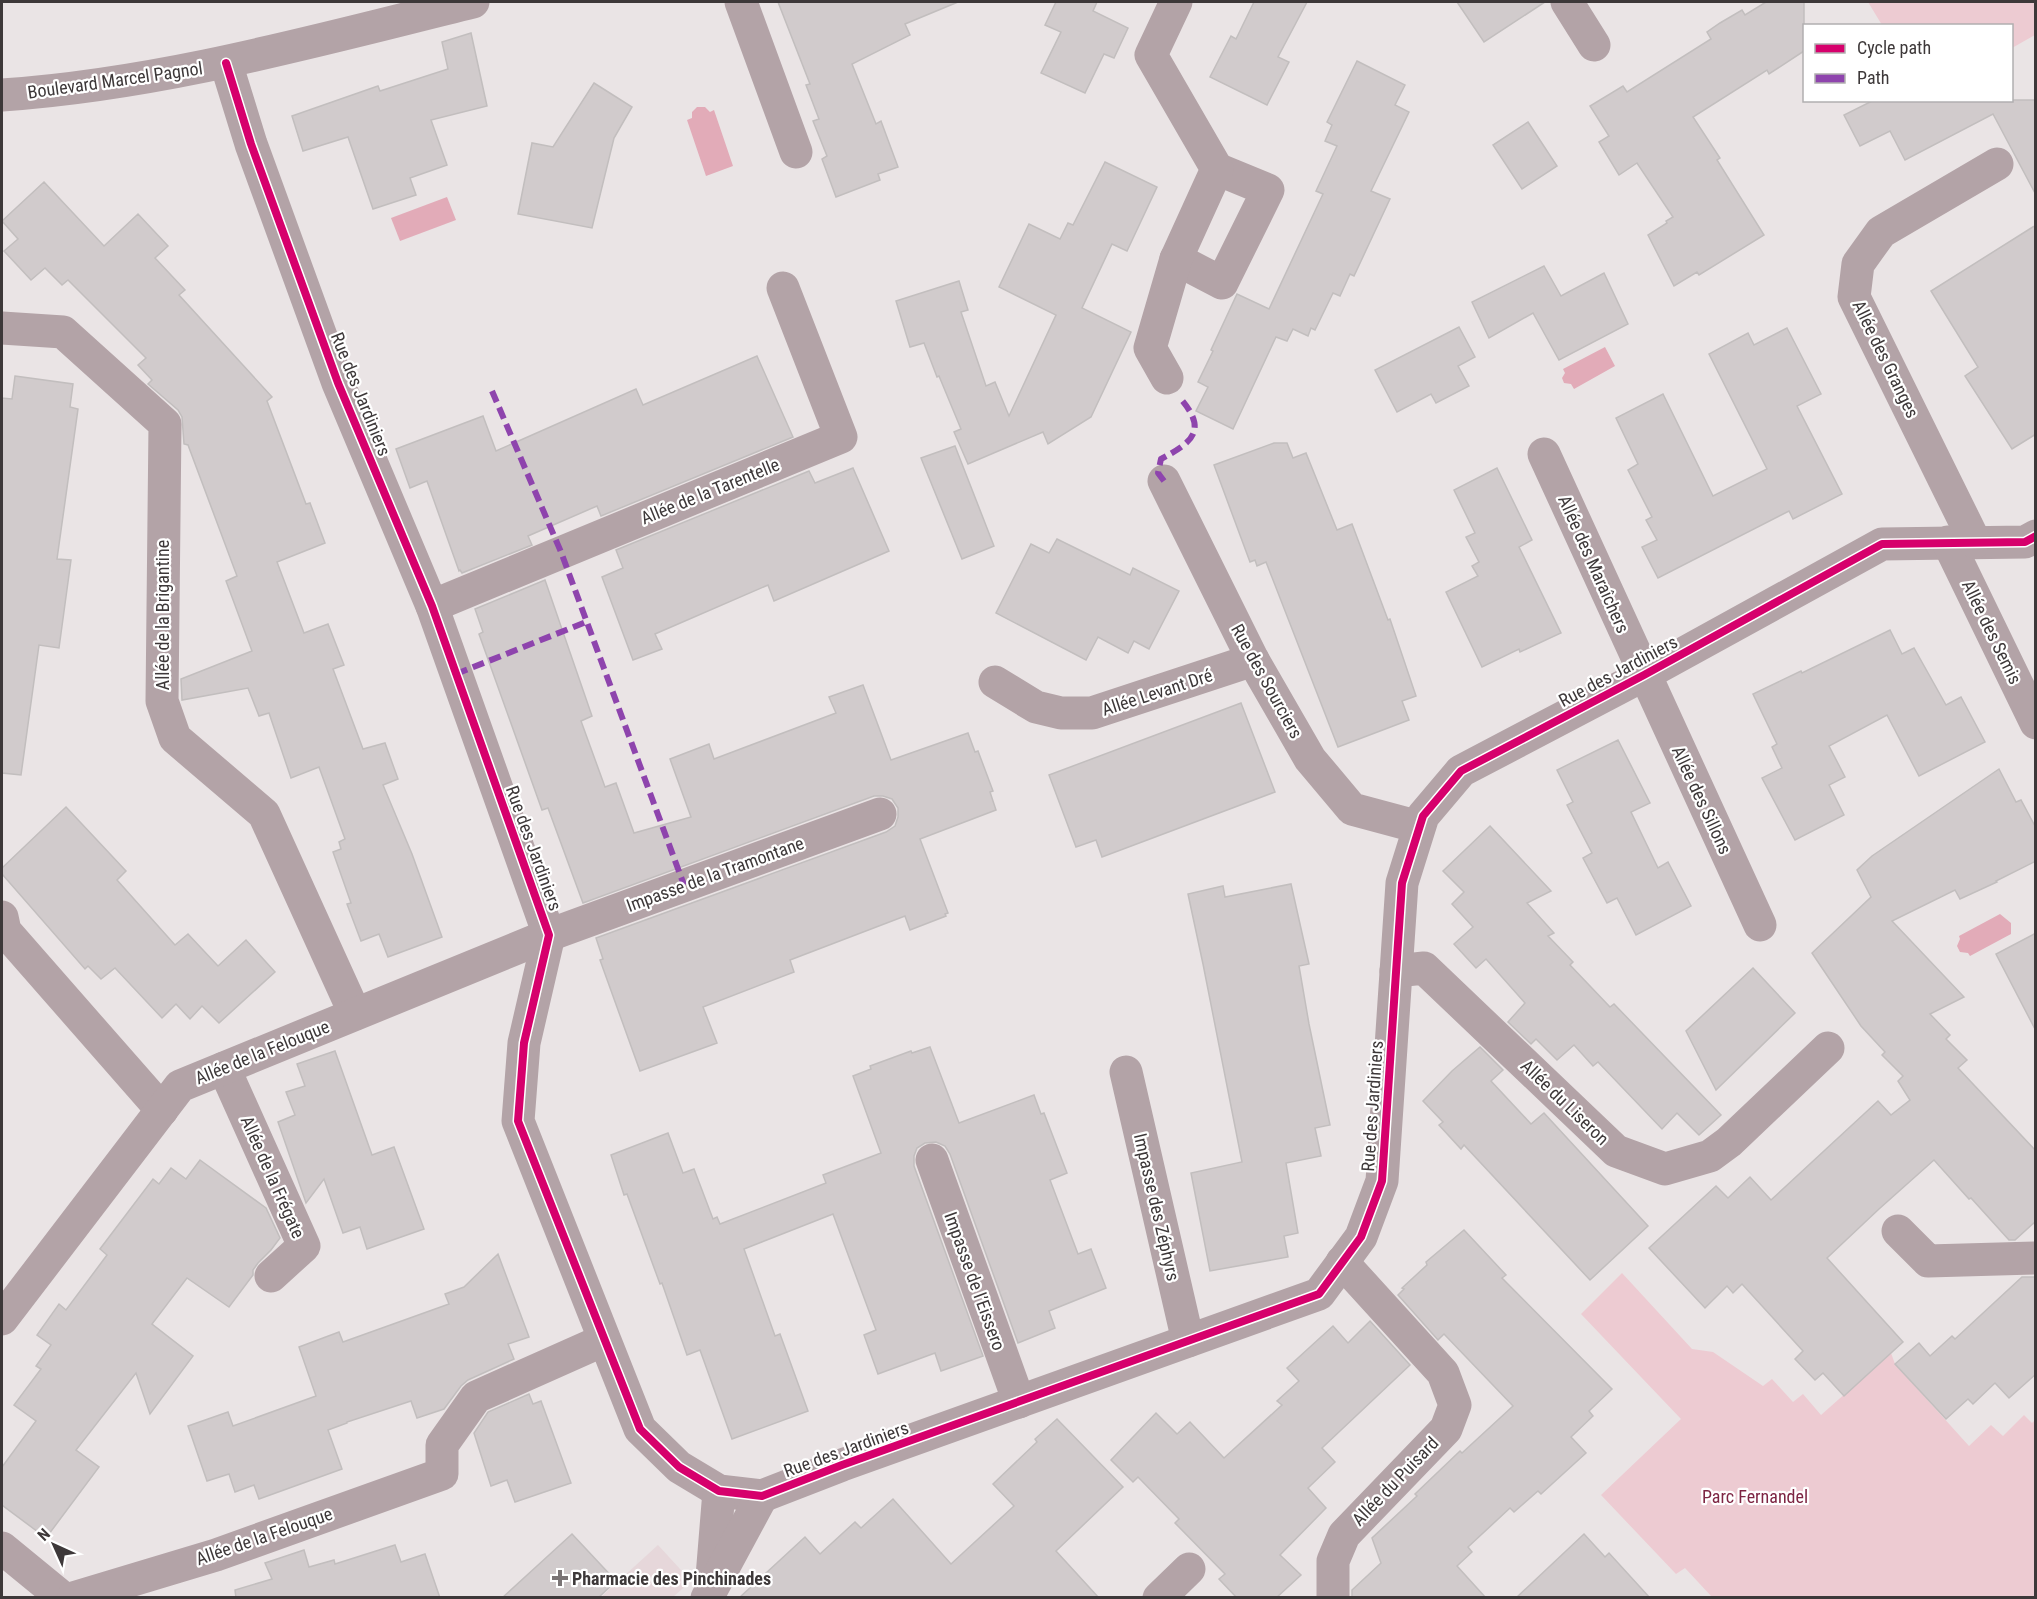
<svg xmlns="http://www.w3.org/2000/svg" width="2037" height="1599" font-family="'Roboto Condensed',sans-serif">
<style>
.built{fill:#e6d7da}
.green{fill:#edcbd2}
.water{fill:#e2abb8}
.building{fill:#d1cbcc;stroke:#c2bebe;stroke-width:1.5}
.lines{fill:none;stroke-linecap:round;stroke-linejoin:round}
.minor{stroke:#b3a3a7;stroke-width:33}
.quiet{stroke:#8e44ad;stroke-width:6;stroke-dasharray:12 6;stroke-linecap:butt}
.cycleway-casing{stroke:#fff;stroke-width:11}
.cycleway{stroke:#d6006c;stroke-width:8}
.poi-dot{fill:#7a7475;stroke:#fff;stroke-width:2}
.labels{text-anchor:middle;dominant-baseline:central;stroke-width:4.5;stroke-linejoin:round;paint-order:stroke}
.street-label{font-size:18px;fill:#3d3839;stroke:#fff}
.park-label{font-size:18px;fill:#7d2543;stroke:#fff}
.poi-label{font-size:18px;font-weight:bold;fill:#3d3839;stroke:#fff;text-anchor:start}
</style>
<rect width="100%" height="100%" fill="#eae4e5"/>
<path class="built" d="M658 1545 691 1581 673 1597H601Z"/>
<g class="green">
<path d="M1868 2H2035V35L2012 48V26L1882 25Z"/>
<path d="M1622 1273 1692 1349 1713 1352 1763 1386 1772 1379 1793 1402 1803 1394 1821 1415 1891 1353 1895 1364 1969 1446 1991 1425 2003 1436 2024 1415 2032 1423 2035 1420V1597H1712L1685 1568 1676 1574 1601 1495 1681 1419 1581 1314Z"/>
</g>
<g class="water">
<path d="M697 107H705L710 112 714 110 733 166 706 176 687 120 692 118V112Z"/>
<path d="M447 197 456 220 400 241 391 218Z"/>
<path d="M1605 347 1615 366 1574 389 1571 384 1564 383 1562 378 1565 373 1563 369Z"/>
<path d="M2000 914 2011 923V934L1970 956 1968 953 1960 952 1957 946 1960 939 1959 936Z"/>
</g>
<g class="building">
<path d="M778 2H958L905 24 910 35 852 64 876 124 881 121 898 167 878 174 880 180 836 197 822 159 827 156 813 121 819 119 806 85 810 84Z"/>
<path d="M1056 2H1097L1093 11 1128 28 1114 58 1104 54 1085 93 1041 73 1061 32 1045 25Z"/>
<path d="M1254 2H1307L1278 57 1289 62 1267 105 1210 77 1231 36 1236 39Z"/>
<path d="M1457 2H1545L1484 42Z"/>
<path d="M1766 2H1804V51L1769 74 1767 70 1693 117 1720 158 1717 160 1764 235 1699 275 1697 272 1674 286 1648 235 1667 223 1666 221 1673 217 1637 163 1619 175 1599 142 1609 136 1590 106 1623 86 1627 92 1711 39 1707 32 1720 23 1742 10 1745 15Z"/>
<path d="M471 33 487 106 431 120 447 165 410 178 416 195 373 209 348 137 303 151 292 116 378 86 380 91 448 69 442 42Z"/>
<path d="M1357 61 1405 85 1395 105 1409 112 1371 191 1390 199 1354 276 1350 274 1340 296 1333 293 1315 330 1311 328 1308 336 1293 329 1287 341 1276 337 1233 429 1196 411 1208 387 1198 382 1213 351 1211 350 1237 294 1269 309 1323 194 1316 191 1337 146 1325 141 1332 125 1327 122Z"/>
<path d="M594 83 632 107 614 138 592 228 518 214 532 143 553 147Z"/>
<path d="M1874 100H2036V195L1993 114 1905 160 1890 131 1860 146 1844 115Z"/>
<path d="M1528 122 1557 166 1522 189 1493 145Z"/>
<path d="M1105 162 1157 187 1127 251 1112 244 1082 308 1131 332 1091 417 1048 444 1043 432 968 464 954 432 961 429 939 376 937 377 924 343 910 347 896 301 959 281 968 310 961 312 986 386 995 382 1009 416 1056 315 999 287 1029 224 1060 239 1068 223 1073 225Z"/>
<path d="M44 182 104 246 138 214 168 246 155 258 185 290 179 295 272 397 267 401 306 504 310 503 325 543 277 562 304 633 328 624 344 665 333 669 363 749 385 743 398 779 383 785 412 854 442 937 388 957 379 934 361 941 347 904 351 903 333 852 341 849 339 842 345 839 319 767 291 778 269 713 259 716 248 688 182 700 181 679 252 651 226 581 237 576 188 445 184 444 182 417 178 410 148 384 152 380 138 365 146 358 68 280 62 285 45 268 31 280 4 251 18 239 2 221Z"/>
<path d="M2036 225V434L2012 449 1965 376 1978 367 1931 291Z"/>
<path d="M1544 266 1561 296 1604 273 1628 324 1559 360 1533 313 1489 338 1472 302Z"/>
<path d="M1459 327 1475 357 1458 366 1469 386 1436 403 1431 394 1397 412 1375 370Z"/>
<path d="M1787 328 1821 394 1797 406 1842 494 1793 519 1789 511 1658 578 1642 547 1657 540 1646 520 1652 517 1628 470 1638 464 1616 418 1663 394 1713 496 1767 469 1709 354 1748 333 1754 345Z"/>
<path d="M757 356 793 437 601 516 597 506 528 536 532 545 462 573 460 570 459 571 427 481 410 488 396 449 483 416 496 451 636 389 643 405Z"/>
<path d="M15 376 73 384 70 407 78 409 57 559 71 560 59 648 39 645 21 775 2 773V398L12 399Z"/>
<path d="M1274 443H1287L1293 458 1306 453 1337 530 1352 524 1388 620 1390 619 1416 696 1402 701 1409 720 1338 747 1266 562 1257 566 1255 560 1250 562 1214 465Z"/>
<path d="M955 446 994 546 962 559 921 458Z"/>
<path d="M853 468 889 551 774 601 768 585 655 634 662 649 633 660 602 577 623 568 616 550 809 471 815 483Z"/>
<path d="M1497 468 1532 540 1519 547 1561 633 1520 652 1519 649 1482 667 1446 592 1478 576 1472 566 1479 562 1466 537 1475 533 1454 490Z"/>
<path d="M1057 539 1130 575 1133 568 1179 591 1149 649 1134 641 1128 653 1098 637 1086 660 996 613 1031 544 1049 553Z"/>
<path d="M545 580 592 716 581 721 605 787 616 783 634 833 691 817 670 759 709 744 714 759 836 713 829 697 863 685 891 760 968 733 975 752 978 751 993 791 990 792 996 810 920 839 948 913 945 914 946 916 910 930 905 916 790 960 794 972 703 1007 717 1043 640 1071 600 960 603 959 596 938 886 832 895 826 898 817V808L892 799 883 796H874L583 903 548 808 542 810 479 634 483 632 475 609Z"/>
<path d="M1890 630 1902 654 1914 648 1946 705 1961 697 1985 742 1919 776 1887 715 1829 746 1845 777 1829 785 1844 815 1795 840 1762 778 1782 768 1772 747 1777 744 1753 694 1801 671 1802 673Z"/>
<path d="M1241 703 1275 792 1102 857 1096 840 1076 847 1049 775Z"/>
<path d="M1618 740 1650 803 1631 812 1658 868 1668 862 1691 906 1636 935 1617 898 1607 903 1583 858 1592 853 1567 805 1573 802 1557 770Z"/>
<path d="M1999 769 2016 802 2021 800 2036 828V861L1996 881 1997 882 1960 899 1955 890 1892 921 1964 997 1930 1014 1950 1035 1946 1039 1967 1060 1958 1068 2036 1151V1221L2015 1240H2009L1971 1198 1969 1199 1934 1160 1879 1209 1827 1258 1903 1342 1844 1396 1823 1373 1815 1380 1795 1359 1803 1351 1742 1284 1733 1293 1727 1286 1705 1308 1649 1248 1716 1186 1728 1198 1750 1177 1771 1200 1878 1101 1891 1115 1910 1100 1898 1081 1903 1076 1882 1055 1885 1052 1861 1026 1812 953 1871 897 1857 870 1872 856Z"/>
<path d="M66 807 126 871 117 880 175 945 188 934 218 966 246 940 275 972 219 1023 202 1006 190 1019 176 1004 162 1018 115 968 101 979 88 966 85 969 2 874V868Z"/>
<path d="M1490 826 1551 891 1527 903 1554 933 1548 936 1573 962 1570 965 1610 1007 1614 1004 1721 1115 1699 1135 1677 1113 1662 1129 1598 1062 1593 1066 1574 1045 1557 1060 1536 1039 1531 1044 1508 1022 1525 1003 1486 959 1476 968 1454 944 1473 927 1452 904 1464 892 1443 871Z"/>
<path d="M1291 884 1309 964 1299 966 1309 1024 1330 1125 1315 1128 1321 1156 1286 1163 1298 1233 1284 1236 1288 1257 1210 1271 1191 1173 1242 1162 1203 964 1188 894 1223 886 1225 897Z"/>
<path d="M2036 933V1031L1996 954Z"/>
<path d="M1753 968 1795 1013 1716 1090 1686 1031Z"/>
<path d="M930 1047 959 1123 1034 1095 1041 1114 1044 1113 1067 1173 1050 1180 1078 1254 1091 1249 1106 1288 1049 1311 1055 1328 1018 1343 950 1154 945 1146 936 1142 925 1143 917 1148 914 1156V1166L983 1356 941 1371 935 1353 878 1374 864 1335 876 1330 833 1214 744 1249 775 1336 780 1334 808 1411 732 1439 700 1350 687 1355 662 1283 660 1284 627 1194 624 1195 611 1155 668 1133 683 1173 694 1169 713 1219 717 1217 720 1224 826 1183 823 1175 881 1153 853 1076 871 1069 870 1066 911 1051 912 1053Z"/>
<path d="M1480 1047 1503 1070 1491 1081 1531 1124 1544 1113 1648 1226 1590 1280 1464 1145 1461 1149 1439 1125 1443 1122 1423 1101 1452 1071Z"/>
<path d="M335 1051 372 1155 394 1147 424 1229 367 1249 360 1227 343 1233 324 1179 306 1203 278 1122 295 1115 286 1092 305 1086 297 1064Z"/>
<path d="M200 1160 266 1208 280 1238 271 1250 258 1263 253 1270V1275L229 1307 187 1278 152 1324 193 1356 150 1414 136 1373 76 1450 99 1467 46 1538 2 1505V1467L36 1421 14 1405 41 1369 36 1366 51 1345 37 1335 59 1304 66 1310 107 1255 100 1249 153 1179 159 1184 171 1168 186 1179Z"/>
<path d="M1464 1230 1506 1275 1502 1278 1612 1389 1589 1411 1593 1416 1571 1437 1586 1453 1541 1494 1538 1491 1514 1512 1510 1508 1468 1547 1472 1552 1457 1566 1486 1598H1352V1590L1381 1563 1372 1538 1417 1496 1415 1494 1460 1451 1462 1453 1513 1406 1444 1334 1438 1340 1398 1295 1404 1289 1402 1288 1427 1265 1426 1262Z"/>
<path d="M498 1254 529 1337 508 1344 514 1359 468 1380 461 1386 444 1409 417 1418 411 1401 347 1422V1423L328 1430 342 1469 259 1499 254 1485 235 1492 229 1474 207 1481 188 1426 228 1412 233 1426 316 1396 299 1347 339 1332 343 1342 449 1304 445 1294 464 1287Z"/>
<path d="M2022 1277H2036V1374L2009 1398 1995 1383 1973 1404 1968 1399 1946 1419 1895 1364 1919 1343 1930 1356 1952 1336 1955 1339Z"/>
<path d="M1370 1321 1410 1365 1322 1448 1335 1462 1308 1488 1326 1508 1280 1555 1301 1575 1276 1598H1237L1219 1579 1225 1574 1175 1523 1179 1519 1138 1477 1133 1482 1111 1460 1156 1413 1177 1434 1190 1422 1224 1458 1282 1405 1277 1401 1299 1381 1287 1368 1333 1326 1348 1343Z"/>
<path d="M529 1394 533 1404 541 1401 571 1483 515 1502 507 1480 491 1486 474 1433 488 1412Z"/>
<path d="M1057 1419 1123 1487 1056 1551 1099 1598H739L805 1537 820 1554 855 1522 861 1528 893 1499 951 1564 1014 1506 993 1484 1037 1442 1035 1439Z"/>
<path d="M572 1534 616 1581 598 1598H502Z"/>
<path d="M1584 1534 1605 1557 1609 1553 1650 1598H1516Z"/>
<path d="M395 1545 401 1562 425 1554 440 1598H236L235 1590 272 1579 265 1563 304 1550 309 1567 334 1560 335 1564Z"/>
</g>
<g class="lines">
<g class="minor">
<path d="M741 2 796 152"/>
<path d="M1567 2 1594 45"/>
<path d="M226 63 251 144 338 383 432 606 549 935 524 1043 518 1121 640 1429 679 1467 719 1491 762 1496 842 1465 1319 1294 1361 1237 1382 1181 1402 883 1423 816 1461 771 1644 675 1882 544 2025 542 2036 536"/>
<path d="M2 95C162 84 318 40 473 2"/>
<path d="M1176 259 1222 283 1268 190 1217 169"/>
<path d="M2 328 63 332 165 424 162 701 175 738 264 814 355 1014"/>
<path d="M1167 378 1150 348 1176 259 1217 169 1151 55 1176 2"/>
<path d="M1544 454 1760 925"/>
<path d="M1164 481 1253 660 1310 759 1352 809 1419 827"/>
<path d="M1948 542 2036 723"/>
<path d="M1975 542 1854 297 1858 264 1881 232 1997 164"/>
<path d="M432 606 841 437 783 288"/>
<path d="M995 682 1036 707 1061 713H1092L1253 660"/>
<path d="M2 917 5 931 162 1110"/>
<path d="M1396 971 1424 968 1616 1151 1665 1169 1710 1156 1729 1142 1828 1048"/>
<path d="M224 1068 304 1246 271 1276"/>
<path d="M1126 1072 1188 1341"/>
<path d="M932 1160 1019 1402"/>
<path d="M1898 1231 1928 1261 2036 1258"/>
<path d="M2 1319 180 1086 549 935 880 814"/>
<path d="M2 1548 63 1598"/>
<path d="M712 1577 719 1491"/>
<path d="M73 1598 216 1555 442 1474V1445L476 1397 604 1340"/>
<path d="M707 1598 762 1496"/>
<path d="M1159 1598 1189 1569"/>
<path d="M1333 1598V1561L1344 1535 1446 1429 1455 1405 1443 1373 1342 1262"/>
</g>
<g class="quiet">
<path d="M492 391 561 552 684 885"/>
<path d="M1164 481 1158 473 1161 459C1193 442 1208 430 1180 398"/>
<path d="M456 674 586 622"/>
</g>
<defs>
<path id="cycleway" d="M226 63 251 144 338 383 432 606 549 935 524 1043 518 1121 640 1429 679 1467 719 1491 762 1496 842 1465 1319 1294 1361 1237 1382 1181 1402 883 1423 816 1461 771 1644 675 1882 544 2025 542 2036 536"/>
</defs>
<use href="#cycleway" class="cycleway-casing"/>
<use href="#cycleway" class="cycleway"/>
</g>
<path class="poi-dot" d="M557 1569h6v6h6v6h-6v6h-6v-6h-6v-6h6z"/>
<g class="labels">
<g class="street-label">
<text transform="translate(115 80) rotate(-8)">Boulevard Marcel Pagnol</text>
<text transform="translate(1886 359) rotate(64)">Allée des Granges</text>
<text transform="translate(361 394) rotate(68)">Rue des Jardiniers</text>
<text transform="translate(710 491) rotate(-22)">Allée de la Tarentelle</text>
<text transform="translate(1594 564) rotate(66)">Allée des Maraîchers</text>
<text transform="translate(162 615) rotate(-90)">Allée de la Brigantine</text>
<text transform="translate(1992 632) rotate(64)">Allée des Semis</text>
<text transform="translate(1618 671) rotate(-28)">Rue des Jardiniers</text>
<text transform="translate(1267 681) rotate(61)">Rue des Sourciers</text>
<text transform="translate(1157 692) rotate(-18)">Allée Levant Dré</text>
<text transform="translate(1702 800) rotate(65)">Allée des Sillons</text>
<text transform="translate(534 848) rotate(70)">Rue des Jardiniers</text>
<text transform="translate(715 874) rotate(-20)">Impasse de la Tramontane</text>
<text transform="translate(262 1052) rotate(-22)">Allée de la Felouque</text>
<text transform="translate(1565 1102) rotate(44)">Allée du Liseron</text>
<text transform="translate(1372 1106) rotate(-86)">Rue des Jardiniers</text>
<text transform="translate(273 1177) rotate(66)">Allée de la Frégate</text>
<text transform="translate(1157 1207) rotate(77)">Impasse des Zéphyrs</text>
<text transform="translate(975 1281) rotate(70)">Impasse de l’Eissero</text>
<text transform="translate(846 1449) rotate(-20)">Rue des Jardiniers</text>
<text transform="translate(1395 1481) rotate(-46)">Allée du Puisard</text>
<text transform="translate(264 1536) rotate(-19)">Allée de la Felouque</text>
</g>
<g class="park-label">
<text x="1755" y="1496">Parc Fernandel</text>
</g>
<g class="poi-label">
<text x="572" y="1578">Pharmacie des Pinchinades</text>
</g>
</g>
<rect width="2037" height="1599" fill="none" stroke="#3d3839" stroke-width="6"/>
<rect x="1803" y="24" width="210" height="78" fill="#ffffff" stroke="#b1afb0" stroke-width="1.5"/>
<rect x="1815" y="44" width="30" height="9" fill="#d6006c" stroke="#b1afb0" stroke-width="1.5"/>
<text x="1857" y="54" font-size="18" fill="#3d3839">Cycle path</text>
<rect x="1815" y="74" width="30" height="9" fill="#8e44ad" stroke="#b1afb0" stroke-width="1.5"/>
<text x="1857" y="84" font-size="18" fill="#3d3839">Path</text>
<g transform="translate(54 1545) rotate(315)" stroke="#ffffff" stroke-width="4.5" paint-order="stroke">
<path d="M0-4.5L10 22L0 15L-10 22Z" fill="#3d3839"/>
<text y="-9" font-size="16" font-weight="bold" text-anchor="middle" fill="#3d3839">N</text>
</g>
</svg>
